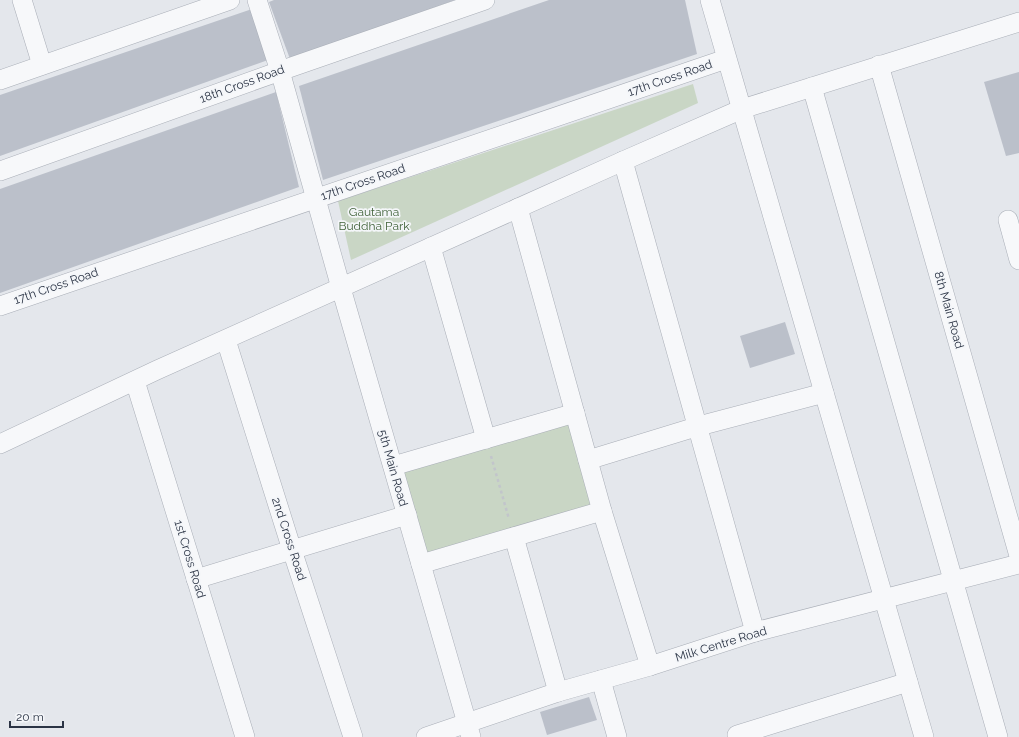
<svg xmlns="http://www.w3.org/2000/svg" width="1019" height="737" font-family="Raleway,sans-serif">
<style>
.green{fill:#c9d6c5}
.building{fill:#bbc0ca}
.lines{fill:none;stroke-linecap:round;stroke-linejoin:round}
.minor-casing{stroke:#a9aeb7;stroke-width:20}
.path{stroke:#c2c5cb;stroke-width:2.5;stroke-dasharray:3 3;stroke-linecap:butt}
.minor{stroke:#f7f8fa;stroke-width:19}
.labels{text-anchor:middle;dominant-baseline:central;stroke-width:3.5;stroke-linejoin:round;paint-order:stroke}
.street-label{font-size:12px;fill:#2b3445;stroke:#f4f6f9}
.park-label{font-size:12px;fill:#3f6138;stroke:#f4f6f9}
</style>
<rect width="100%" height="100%" fill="#e4e7ec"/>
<g class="green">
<path d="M693 84 698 103 351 260 338 201Z"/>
<path d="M571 421 596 506 426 555 402 470Z"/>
</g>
<g class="building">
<path d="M274 0H455L290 59 269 2Z"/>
<path d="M549 0H685L697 54 323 180 299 86Z"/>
<path d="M252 9 268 60 0 156V95Z"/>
<path d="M1019 72V153L1006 156 984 82Z"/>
<path d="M276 92 299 187 0 293V189Z"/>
<path d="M785 322 795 354 750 368 740 336Z"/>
<path d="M589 697 597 720 547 735 540 712Z"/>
</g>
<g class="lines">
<defs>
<g id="minor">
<path d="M22 0 42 65"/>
<path d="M257 0 280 71 341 288 471 737"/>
<path d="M710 0 924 737"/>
<path d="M879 65 1019 556"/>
<path d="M0 80 230 0"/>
<path d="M812 87 998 737"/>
<path d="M623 161 755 632"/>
<path d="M0 171 280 71 485 0"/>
<path d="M518 208 602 511 650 666"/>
<path d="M1008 220 1019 260"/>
<path d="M431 247 486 439"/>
<path d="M0 306 726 59"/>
<path d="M226 340 292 550 353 737"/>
<path d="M135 381 245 737"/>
<path d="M0 444 157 370 623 161 742 109 1019 22"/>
<path d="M588 460 699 426 824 393"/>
<path d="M393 466 575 413"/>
<path d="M514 537 558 692"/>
<path d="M421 564 602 511"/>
<path d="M196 579 407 515"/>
<path d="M601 680 617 737"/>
<path d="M737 735 908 682"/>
<path d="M426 737 558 692 650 666 755 632 1019 564"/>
</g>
</defs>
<use href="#minor" class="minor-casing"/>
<path class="path" d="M491 456 509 519"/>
<use href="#minor" class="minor"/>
</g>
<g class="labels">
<g class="street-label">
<text transform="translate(670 78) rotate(-19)">17th Cross Road</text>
<text transform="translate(242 84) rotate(-20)">18th Cross Road</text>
<text transform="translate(363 182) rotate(-19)">17th Cross Road</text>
<text transform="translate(56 286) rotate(-19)">17th Cross Road</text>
<text transform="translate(949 310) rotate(74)">8th Main Road</text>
<text transform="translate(393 468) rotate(74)">5th Main Road</text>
<text transform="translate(289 539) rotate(72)">2nd Cross Road</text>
<text transform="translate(190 559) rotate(73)">1st Cross Road</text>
<text transform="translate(721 644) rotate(-17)">Milk Centre Road</text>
</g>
<g class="park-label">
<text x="374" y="212">Gautama<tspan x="374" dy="14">Buddha Park</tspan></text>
</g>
</g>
<path d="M10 721v6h53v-6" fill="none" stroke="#2b3445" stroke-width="2"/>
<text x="16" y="721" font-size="12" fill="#2b3445" stroke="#f4f6f9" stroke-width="3" paint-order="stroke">20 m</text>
</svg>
